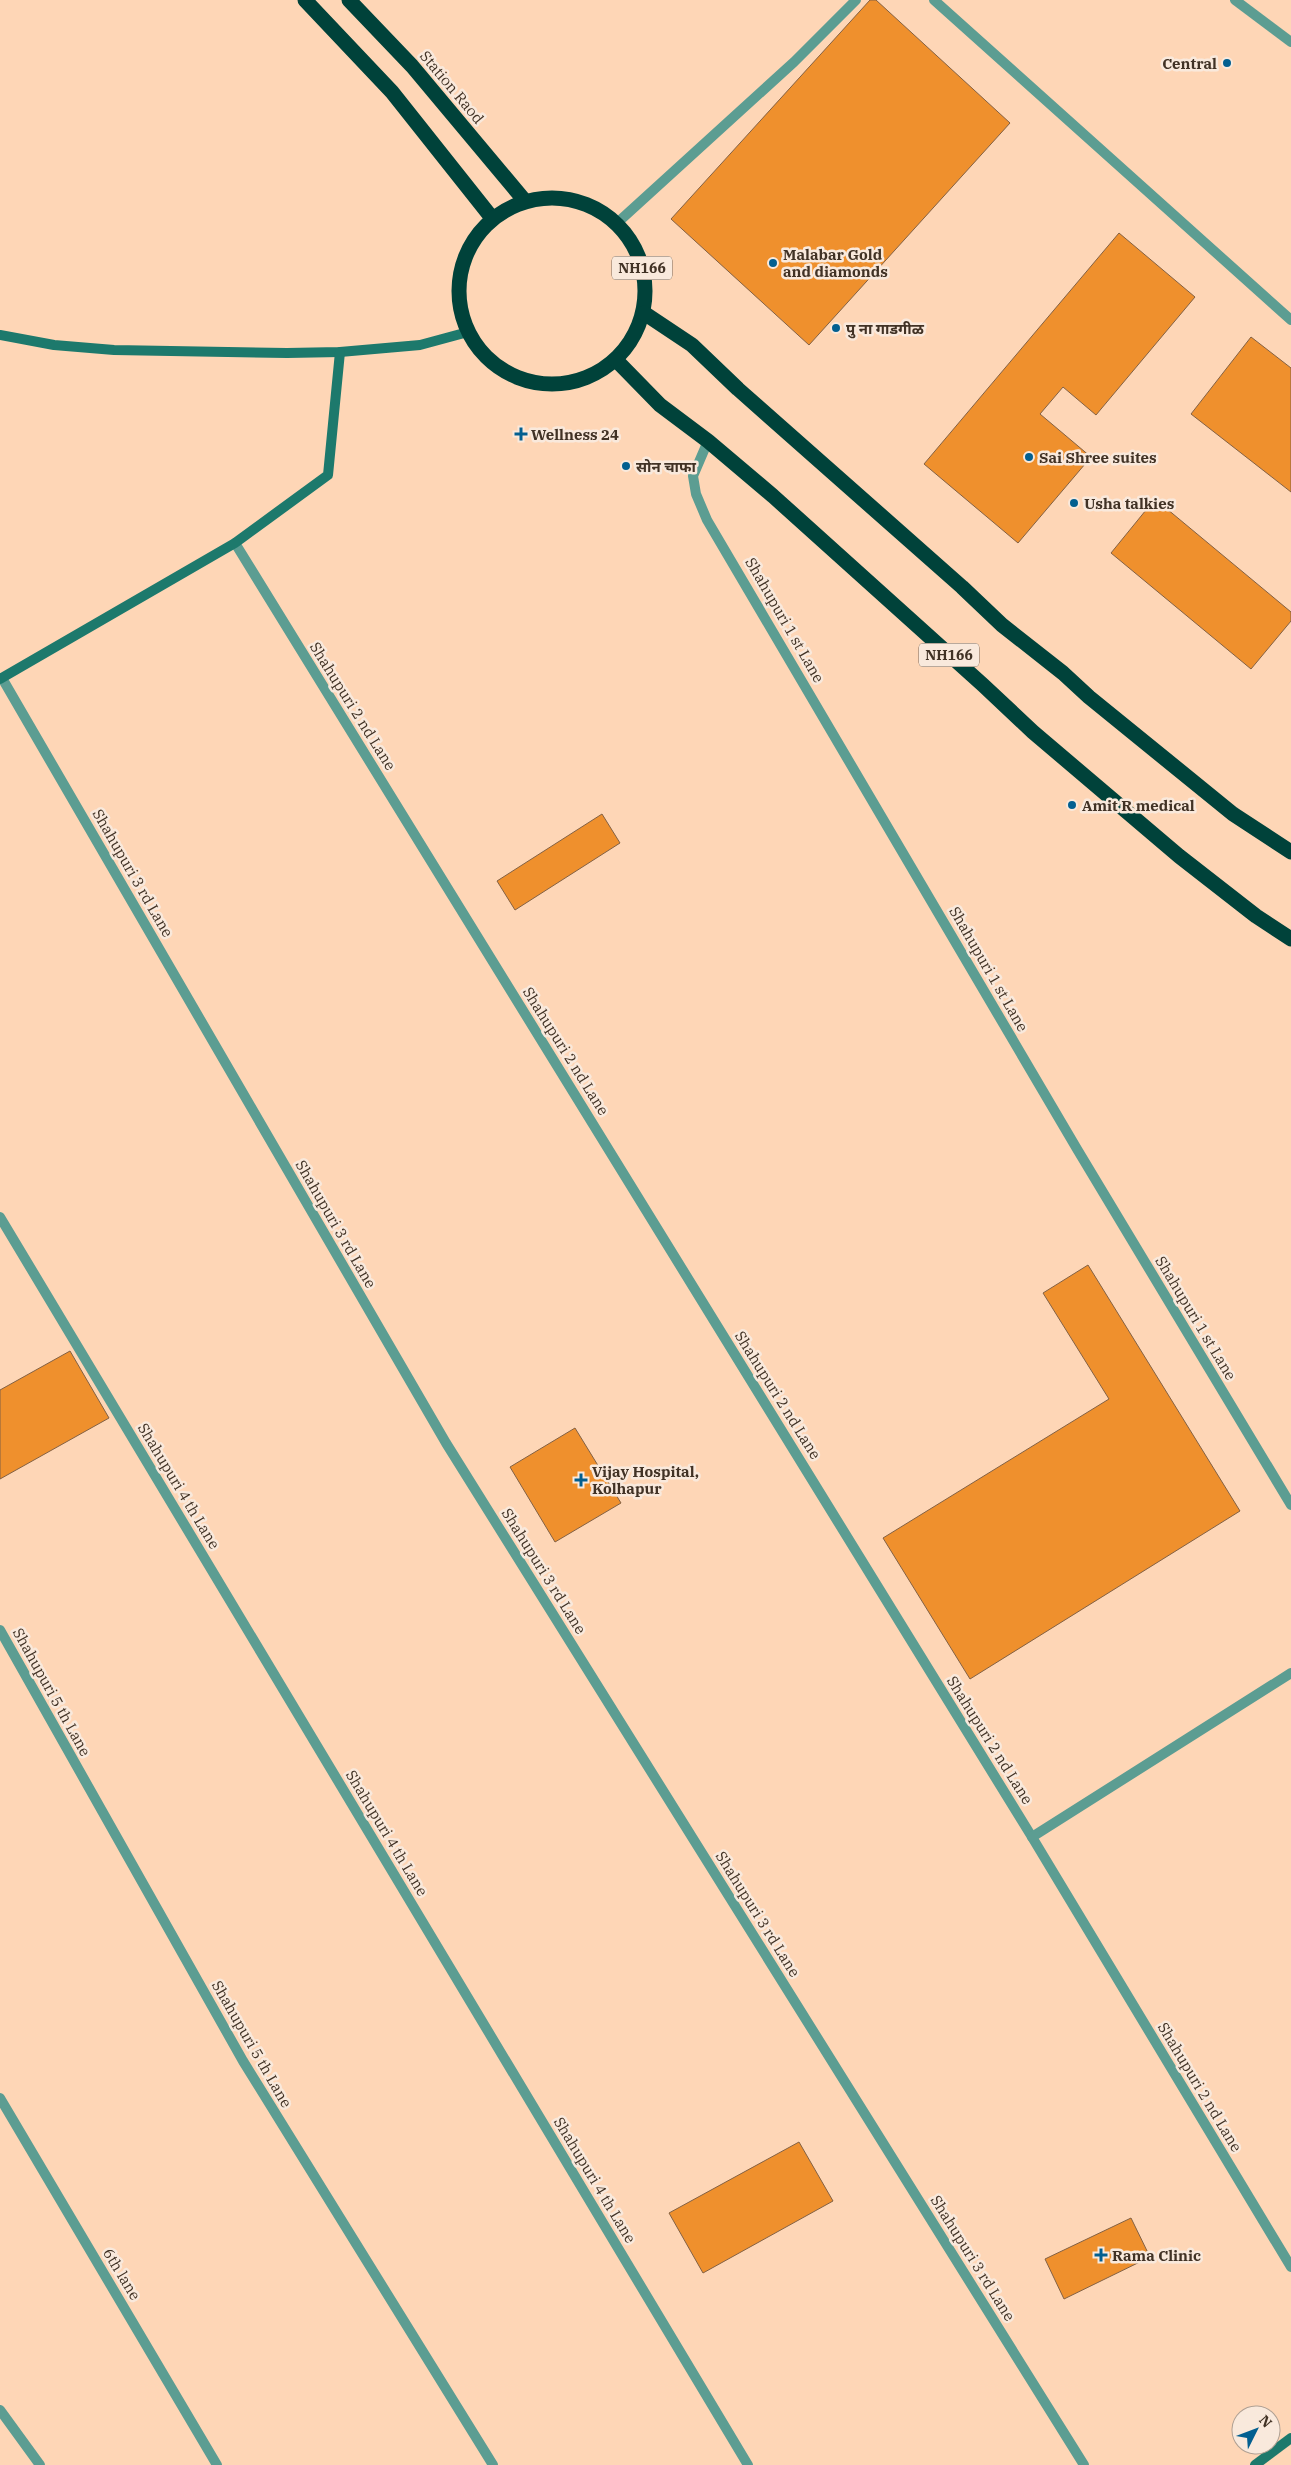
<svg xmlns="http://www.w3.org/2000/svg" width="1291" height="2465" font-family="'IBM Plex Serif','Noto Sans Devanagari',serif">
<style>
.building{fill:#ef902d;stroke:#836144}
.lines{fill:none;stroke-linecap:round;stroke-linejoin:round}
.street{stroke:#5c9d92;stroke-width:10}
.secondary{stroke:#1d796c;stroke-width:10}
.highway{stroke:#00423a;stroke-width:15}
.poi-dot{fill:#025f90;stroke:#f9e9dc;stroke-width:2}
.labels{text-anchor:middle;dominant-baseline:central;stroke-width:5;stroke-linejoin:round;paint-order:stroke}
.shield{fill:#f9e9dc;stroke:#78695c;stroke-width:1}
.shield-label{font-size:14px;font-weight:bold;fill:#413225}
.poi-label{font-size:15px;font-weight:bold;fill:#413225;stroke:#f9e9dc;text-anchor:start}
.street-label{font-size:15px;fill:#413225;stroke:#f9e9dc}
</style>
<rect width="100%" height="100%" fill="#fed6b6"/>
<g class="building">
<path d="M870 0H876L1010 123 809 345 671 219Z"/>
<path d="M1119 233 1195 297 1096 415 1063 387 1040 414 1091 457 1018 543 924 464Z"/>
<path d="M1251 337 1291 368V492L1191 414Z"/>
<path d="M1155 499 1291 612V621L1251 669 1111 553Z"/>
<path d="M602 814 620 843 515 910 497 881Z"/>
<path d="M1088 1265 1240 1511 970 1679 883 1538 1109 1399 1043 1293Z"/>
<path d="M70 1351 109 1418 0 1479V1390Z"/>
<path d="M575 1428 621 1503 555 1542 510 1467Z"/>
<path d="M799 2142 833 2201 703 2273 669 2213Z"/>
<path d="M1131 2218 1150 2257 1064 2299 1045 2259Z"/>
</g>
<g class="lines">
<g class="street">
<path d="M934 0 1291 320"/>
<path d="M1235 0 1291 42"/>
<path d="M616 224 794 62 856 0"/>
<path d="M708 441 693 476 696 494 707 520 1077 1149 1291 1505"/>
<path d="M235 543 1032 1837 1291 2267"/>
<path d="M2 678 446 1443 1084 2465"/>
<path d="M0 1217 748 2465"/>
<path d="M0 1630 243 2061 493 2465"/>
<path d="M1032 1837 1291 1673"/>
<path d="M0 2098 217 2465"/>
<path d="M0 2410 40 2465"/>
</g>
<g class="secondary">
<path d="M0 335 54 345 114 350 287 353 340 352 420 345 468 332"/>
<path d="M0 679 235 543 328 475 340 352"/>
<path d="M1255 2465 1291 2438"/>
</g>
<g class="highway">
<path d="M305 0 392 92 492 218"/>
<path d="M349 0 412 66 525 201"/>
<circle cx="552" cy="291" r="93"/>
<path d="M644 313 692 345 738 389 962 587 1002 625 1063 673 1089 697 1233 814 1291 852"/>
<path d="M616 360 660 405 708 441 773 496 983 685 1033 732 1179 856 1256 916 1291 939"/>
</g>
</g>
<g class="poi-dot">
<circle cx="1227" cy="63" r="5"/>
<circle cx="773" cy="263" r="5"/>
<circle cx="836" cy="328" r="5"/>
<path d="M518.5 426.5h5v5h5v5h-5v5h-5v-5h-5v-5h5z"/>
<circle cx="1029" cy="457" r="5"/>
<circle cx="626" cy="466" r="5"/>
<circle cx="1074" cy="503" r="5"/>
<circle cx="1072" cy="805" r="5"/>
<path d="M578.5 1472.5h5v5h5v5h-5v5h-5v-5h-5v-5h5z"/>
<path d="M1098.5 2247.5h5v5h5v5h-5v5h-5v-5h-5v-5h5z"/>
</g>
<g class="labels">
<g class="shield">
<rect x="612" y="256.5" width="60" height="23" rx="4"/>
<rect x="919" y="643.5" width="60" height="23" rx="4"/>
</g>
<g class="shield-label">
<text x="642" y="268">NH166</text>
<text x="949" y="655">NH166</text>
</g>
<g class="poi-label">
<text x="1217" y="63" text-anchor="end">Central</text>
<text x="783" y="254">Malabar Gold<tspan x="783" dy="17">and diamonds</tspan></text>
<text x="846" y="328">पु ना गाडगीळ</text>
<text x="531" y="434">Wellness 24</text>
<text x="1039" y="457">Sai Shree suites</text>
<text x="636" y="466">सोन चाफा</text>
<text x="1084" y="503">Usha talkies</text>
<text x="1082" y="805">Amit R medical</text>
<text x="592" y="1471">Vijay Hospital,<tspan x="592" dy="17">Kolhapur</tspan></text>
<text x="1112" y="2255">Rama Clinic</text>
</g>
<g class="street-label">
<text transform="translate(452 87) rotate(50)">Station Raod</text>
<text transform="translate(785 620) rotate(60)">Shahupuri 1 st Lane</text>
<text transform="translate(353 706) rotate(58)">Shahupuri 2 nd Lane</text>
<text transform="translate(133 873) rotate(60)">Shahupuri 3 rd Lane</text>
<text transform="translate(989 969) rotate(60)">Shahupuri 1 st Lane</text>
<text transform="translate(566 1051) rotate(58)">Shahupuri 2 nd Lane</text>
<text transform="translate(336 1224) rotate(60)">Shahupuri 3 rd Lane</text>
<text transform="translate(1196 1318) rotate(59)">Shahupuri 1 st Lane</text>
<text transform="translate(778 1395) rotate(58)">Shahupuri 2 nd Lane</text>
<text transform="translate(179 1486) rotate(59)">Shahupuri 4 th Lane</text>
<text transform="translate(544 1571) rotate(58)">Shahupuri 3 rd Lane</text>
<text transform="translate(52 1692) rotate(61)">Shahupuri 5 th Lane</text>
<text transform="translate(990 1740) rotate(58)">Shahupuri 2 nd Lane</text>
<text transform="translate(387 1833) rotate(59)">Shahupuri 4 th Lane</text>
<text transform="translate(758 1914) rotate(58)">Shahupuri 3 rd Lane</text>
<text transform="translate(252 2044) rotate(60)">Shahupuri 5 th Lane</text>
<text transform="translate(1200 2087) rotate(59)">Shahupuri 2 nd Lane</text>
<text transform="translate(595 2180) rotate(59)">Shahupuri 4 th Lane</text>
<text transform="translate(973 2258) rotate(58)">Shahupuri 3 rd Lane</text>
<text transform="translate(122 2274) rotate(59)">6th lane</text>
</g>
</g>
<g transform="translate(1256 2430) rotate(48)"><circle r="24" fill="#f9e9dc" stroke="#afa093"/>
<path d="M0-4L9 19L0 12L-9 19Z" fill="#025f90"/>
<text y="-8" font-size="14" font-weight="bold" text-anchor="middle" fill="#413225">N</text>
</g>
</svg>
